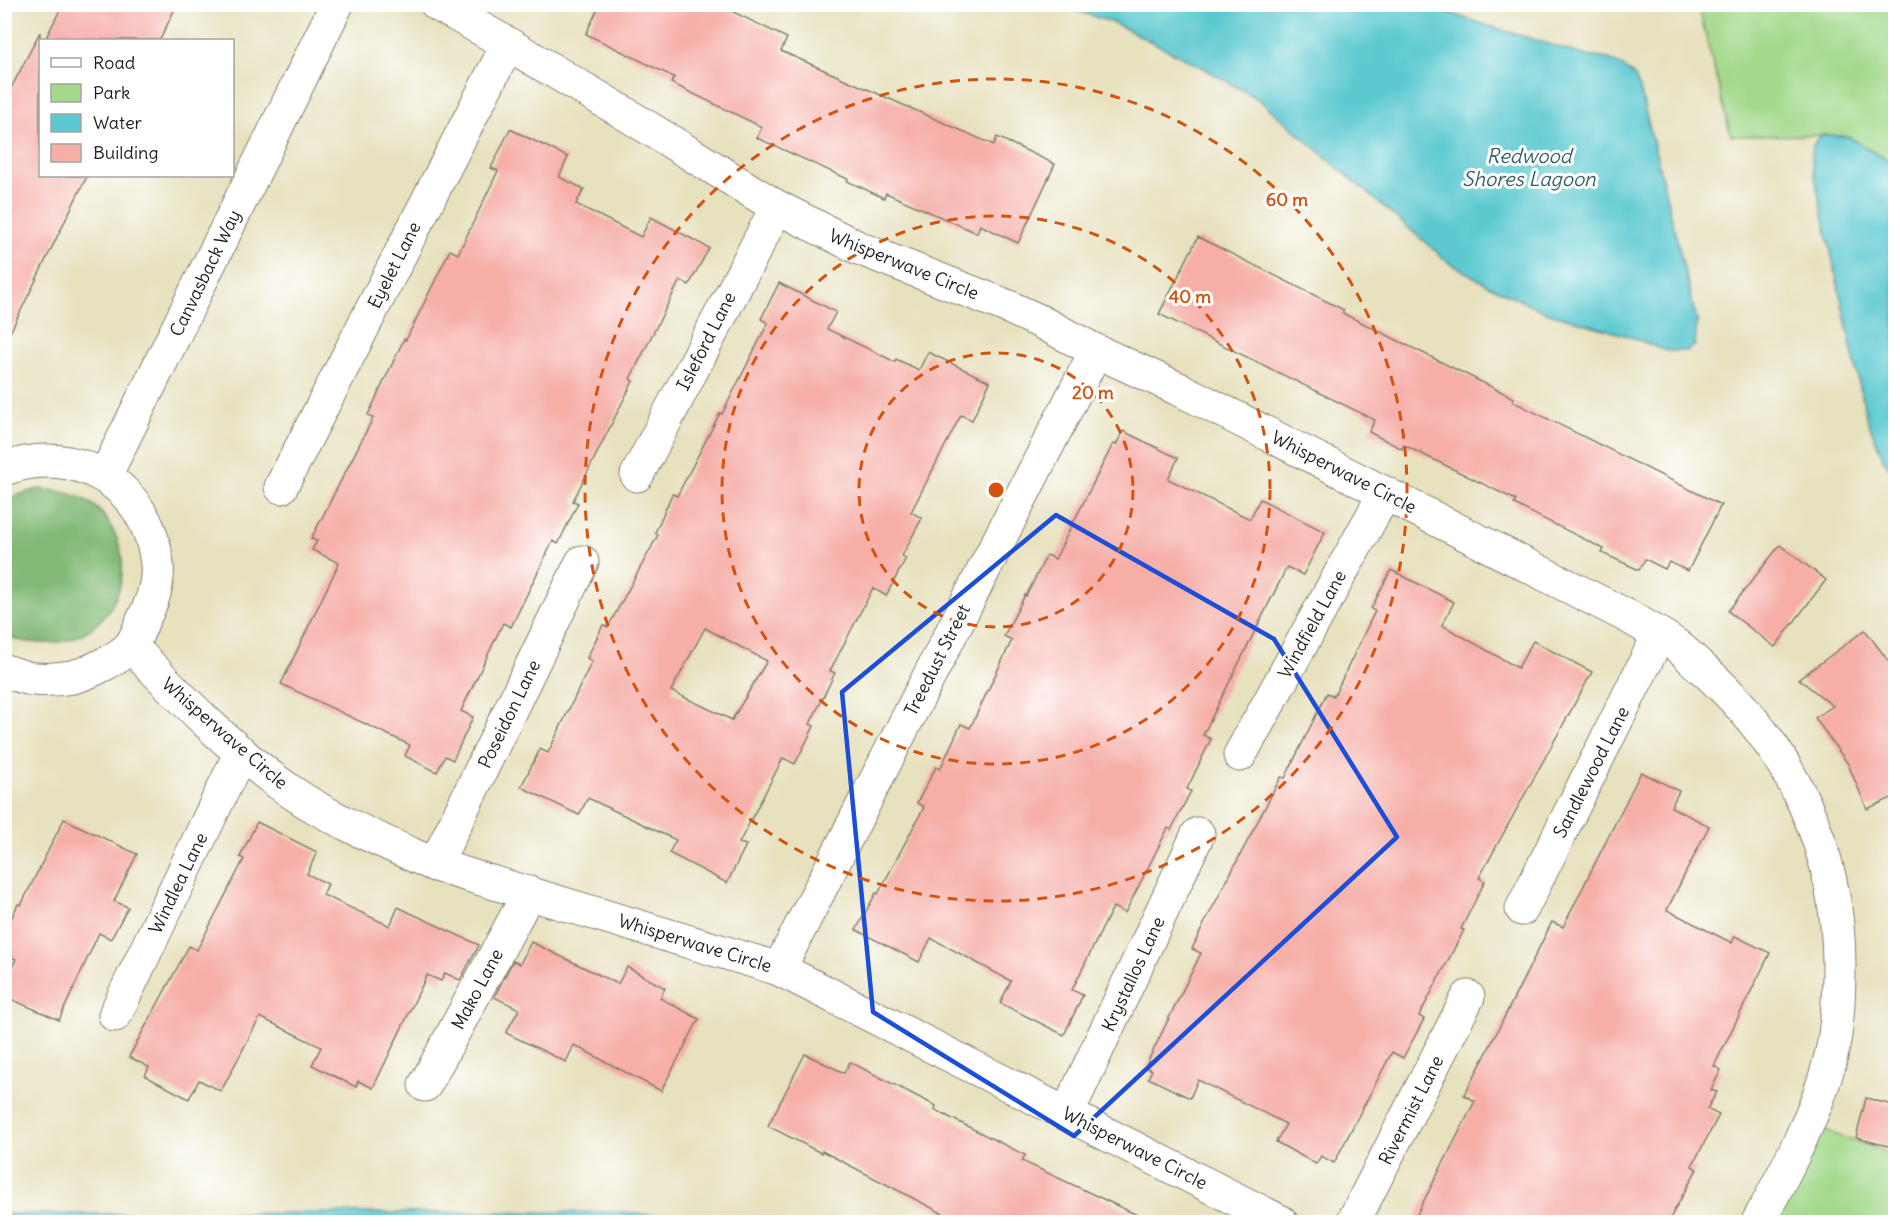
<svg xmlns="http://www.w3.org/2000/svg" width="1900" height="1227" font-family="Delius,sans-serif">
<style>
.green{fill:#a2d98a;stroke:#5f7a53;stroke-width:1.5}
.forest{fill:#81b976;stroke:#4e6a49;stroke-width:1.5}
.water{fill:#5bc9d0;stroke:#3c7276;stroke-width:1.5}
.building{fill:#f6aea7;fill-rule:evenodd}
.lines{fill:none;stroke-linecap:round;stroke-linejoin:round}
.minor-casing{stroke:#827e6d;stroke-width:35}
.tertiary-casing{stroke:#827e6d;stroke-width:35}
.minor{stroke:#fff;stroke-width:33}
.tertiary{stroke:#fff;stroke-width:33}
.marked{fill:none;stroke:#1d4ed8;stroke-width:4.5;stroke-linejoin:round}
.ring{fill:none;stroke:#d4530e;stroke-width:3;stroke-dasharray:10 8}
.labels{text-anchor:middle;dominant-baseline:central;stroke-width:6;stroke-linejoin:round;paint-order:stroke}
.street-label{font-size:18px;fill:#1c1c1c;stroke:#fff}
.water-label{font-size:20px;font-style:italic;fill:#356164;stroke:#fff}
.centre{fill:#d4530e;stroke:#fff;stroke-width:3}
.ring-label{font-size:18px;text-anchor:middle;font-weight:bold;fill:#d4530e;stroke:#fff;stroke-width:6;stroke-linejoin:round;paint-order:stroke}
</style>
<rect width="100%" height="100%" fill="#fff"/>
<filter id="ink" filterUnits="userSpaceOnUse"><feTurbulence type="fractalNoise" baseFrequency=".0167" numOctaves="2"/><feDisplacementMap in="SourceGraphic" scale="12" xChannelSelector="R" yChannelSelector="G"/><feConvolveMatrix kernelMatrix="1 2 1 2 8 2 1 2 1" color-interpolation-filters="sRGB"/></filter>
<filter id="wash" filterUnits="userSpaceOnUse"><feTurbulence type="fractalNoise" baseFrequency=".008" numOctaves="4" result="noise"/><feDisplacementMap in="SourceGraphic" scale="24" xChannelSelector="R" yChannelSelector="G"/><feGaussianBlur stdDeviation="1.35" result="paint"/><feColorMatrix in="noise" values="0 0 0 0 0 0 0 0 0 0 0 0 0 0 0 0 0 1.4 0 .05"/><feComposite in="paint" operator="in"/></filter>
<g filter="url(#wash)">
<rect width="100%" height="100%" fill="#e7e1be"/>
<g class="green">
<path d="M1698 5H1895V165L1849 137 1830 135 1731 136Z"/>
<path d="M1822 1130 1895 1155V1222H1773Z"/>
</g>
<path class="forest" d="M39 489C56 491 72 492 87 501 99 508 108 520 114 532 140 583 102 645 44 643 31 643 14 641 5 633V502L15 496Z"/>
<g class="water">
<path d="M1060 5H1427L1467 19 1587 56 1609 59 1625 68 1635 77 1640 89 1697 321 1695 345 1688 351H1666L1631 337 1546 312 1488 285 1448 262 1258 99 1198 65 1116 24Z"/>
<path d="M1830 135 1849 137 1895 165V475L1884 461 1866 416 1811 159 1813 145 1820 136Z"/>
<path d="M624 1212 713 1222H4L5 1214Z"/>
</g>
<g id="blocks">
<g class="building">
<path d="M63 4H177L160 40H45Z"/>
<path d="M600 4H717L787 38 781 51 994 145 997 137 1055 164 1018 243 980 225 977 233 886 193 884 198 847 181 848 179 757 138 762 127 671 83 674 77 586 34Z"/>
<path d="M40 32V176H87L4 345V102Z"/>
<path d="M510 129 568 157 559 177 584 189 576 204 641 237 651 217 709 248 689 285 680 280 630 379 633 381 573 501 578 503 558 544 553 541 511 627 503 623 461 711 473 717 453 760 445 756 437 772 405 756 410 745 281 684 339 563 312 550 317 541 311 539 373 418 368 415 404 339 406 340 450 250 458 254 498 171 491 168Z"/>
<path d="M1198 237 1344 310 1342 313 1514 398 1512 401 1721 505 1688 571 1669 562 1665 569 1645 559 1639 570 1602 553 1604 549 1514 504 1516 500 1404 445 1402 449 1369 432 1375 420 1159 314Z"/>
<path d="M779 283 836 312 827 329 895 362 896 359 919 370 928 352 990 382 972 420 961 415 911 512 922 518 902 556 906 558 886 596 873 588 830 671 835 673 810 724 814 726 795 764 783 758 739 843 746 845 727 883 669 853 676 840 588 798 579 815 521 787 540 749 548 753 592 661 587 658 603 625 608 627 658 535 655 533 672 494 677 496 720 413 722 414 768 323 761 319ZM705 628 767 661 732 720 671 691Z"/>
<path d="M1123 431 1178 458 1168 479 1250 519 1260 499 1325 532 1303 575 1287 567 1203 735 1211 739 1187 789 1191 791 1171 830 1168 828 1125 913 1113 907 1072 990 1083 995 1064 1035 1000 1003 1011 981 931 938 919 962 856 930 876 893 878 894 924 807 917 803 936 767 940 769 961 724 970 728 1012 640 1004 636 1025 595 1026 596 1047 555 1055 559 1113 444 1116 445Z"/>
<path d="M1780 545 1826 580 1775 647 1728 611Z"/>
<path d="M1391 570 1454 602 1442 625 1518 668 1533 641 1592 672 1479 878 1485 881 1461 929 1464 930 1419 1016 1424 1019 1403 1058 1392 1052 1334 1163 1321 1156 1316 1164 1276 1142 1286 1124 1198 1080 1190 1098 1148 1078 1152 1070 1145 1067 1201 953 1192 949 1204 924 1281 777 1285 778 1327 693 1334 696 1375 611 1371 609Z"/>
<path d="M1865 630 1896 671V796L1867 809 1848 764 1815 718 1833 706 1799 679Z"/>
<path d="M1641 772 1679 791 1671 807 1709 826 1667 910 1732 943 1735 936 1770 953 1714 1066 1721 1070 1711 1090 1717 1092 1707 1109 1719 1115 1692 1166 1697 1169 1668 1222H1413L1475 1101 1464 1095 1485 1056 1552 922 1563 927Z"/>
<path d="M64 819 137 854 114 901 128 907 111 939 99 933 59 1020 4 996V983L16 959 4 953V934L18 904 21 905Z"/>
<path d="M257 822 317 852 307 874 328 884 323 895 390 926 398 907 479 945 460 980 445 973 441 981 427 975 373 1088 358 1081 356 1087 312 1065 321 1047 260 1017 221 1091 199 1080 189 1099 145 1076 149 1067 129 1057 189 946 197 950 244 859 240 857Z"/>
<path d="M531 942 618 984 627 967 665 988 660 998 699 1019 661 1091 574 1045 566 1062 506 1033 519 1009 494 997 513 961 520 964Z"/>
<path d="M805 1054 844 1073 850 1062 936 1106 935 1110 1025 1155 1022 1161 1152 1222H959L822 1151 821 1153 768 1126Z"/>
<path d="M1866 1098 1896 1106V1148L1856 1138Z"/>
</g>
</g>
</g>
<g filter="url(#ink)">
<use href="#blocks" fill-opacity="0" stroke="#827e6d" stroke-width="1.5"/>
<g class="lines">
<defs>
<g id="minor">
<path d="M437 4 508 44 616 108 777 207 861 249 1004 305 1039 321 1096 351 1183 391 1629 617C1644 626 1661 634 1676 645 1685 652 1694 661 1703 669 1790 745 1839 850 1839 965 1839 993 1838 1024 1832 1052 1819 1109 1786 1171 1758 1222"/>
<path d="M637 475 777 207"/>
<path d="M281 487 508 44"/>
<path d="M131 646C180 697 234 753 293 793 334 821 389 844 435 865L779 969 1281 1222"/>
<path d="M1240 755 1385 493"/>
<path d="M435 865 582 562"/>
<path d="M1522 909 1659 635"/>
<path d="M779 969 1096 351"/>
<path d="M115 1015 241 752"/>
<path d="M425 1085 529 893"/>
<path d="M1067 1114 1198 834"/>
<path d="M1353 1222 1468 997"/>
</g>
<g id="tertiary">
<path d="M4 469C77 442 149 486 157 564 159 583 152 603 143 620 140 628 136 638 131 645 122 657 87 674 72 677 61 679 46 680 35 679 25 679 14 673 4 671"/>
<path d="M105 476 337 4"/>
</g>
</defs>
<use href="#minor" class="minor-casing"/>
<use href="#tertiary" class="tertiary-casing"/>
<use href="#minor" class="minor"/>
<use href="#tertiary" class="tertiary"/>
</g>
</g>
<path class="marked" d="M1056 515 1274 639 1397 837 1074 1136 873 1012 842 692Z"/>
<g class="ring">
<circle cx="996" cy="490" r="137"/>
<circle cx="996" cy="490" r="274"/>
<circle cx="996" cy="490" r="411"/>
</g>
<g class="labels">
<g class="street-label">
<text transform="translate(904 264) rotate(22)">Whisperwave Circle</text>
<text transform="translate(394 265) rotate(-63)">Eyelet Lane</text>
<text transform="translate(205 273) rotate(-64)">Canvasback Way</text>
<text transform="translate(706 341) rotate(-63)">Isleford Lane</text>
<text transform="translate(1344 472) rotate(27)">Whisperwave Circle</text>
<text transform="translate(1312 624) rotate(-61)">Windfield Lane</text>
<text transform="translate(937 660) rotate(-63)">Treedust Street</text>
<text transform="translate(509 714) rotate(-64)">Poseidon Lane</text>
<text transform="translate(225 733) rotate(41)">Whisperwave Circle</text>
<text transform="translate(1591 772) rotate(-63)">Sandlewood Lane</text>
<text transform="translate(178 883) rotate(-64)">Windlea Lane</text>
<text transform="translate(695 943) rotate(17)">Whisperwave Circle</text>
<text transform="translate(1133 974) rotate(-65)">Krystallos Lane</text>
<text transform="translate(477 989) rotate(-62)">Mako Lane</text>
<text transform="translate(1411 1110) rotate(-63)">Rivermist Lane</text>
<text transform="translate(1135 1148) rotate(27)">Whisperwave Circle</text>
</g>
<g class="water-label">
<text x="1529" y="155">Redwood<tspan x="1529" dy="23">Shores Lagoon</tspan></text>
</g>
</g>
<circle cx="996" cy="490" r="9" class="centre"/>
<g class="ring-label">
<text x="1287" y="206">60 m</text>
<text x="1190" y="303">40 m</text>
<text x="1093" y="399">20 m</text>
</g>
<rect width="1900" height="1227" fill="none" stroke="#fff" stroke-width="24"/>
<rect x="39" y="39" width="195" height="138" fill="#ffffff" stroke="#a4a4a4" stroke-width="1.5"/>
<rect x="51" y="58" width="30" height="9" fill="#ffffff" stroke="#a4a4a4" stroke-width="1.5"/>
<text x="93" y="69" font-size="18" fill="#1c1c1c">Road</text>
<rect x="51" y="84" width="30" height="18" fill="#a2d98a" stroke="#a4a4a4" stroke-width="1.5"/>
<text x="93" y="99" font-size="18" fill="#1c1c1c">Park</text>
<rect x="51" y="114" width="30" height="18" fill="#5bc9d0" stroke="#a4a4a4" stroke-width="1.5"/>
<text x="93" y="129" font-size="18" fill="#1c1c1c">Water</text>
<rect x="51" y="144" width="30" height="18" fill="#f6aea7" stroke="#a4a4a4" stroke-width="1.5"/>
<text x="93" y="159" font-size="18" fill="#1c1c1c">Building</text>
</svg>
